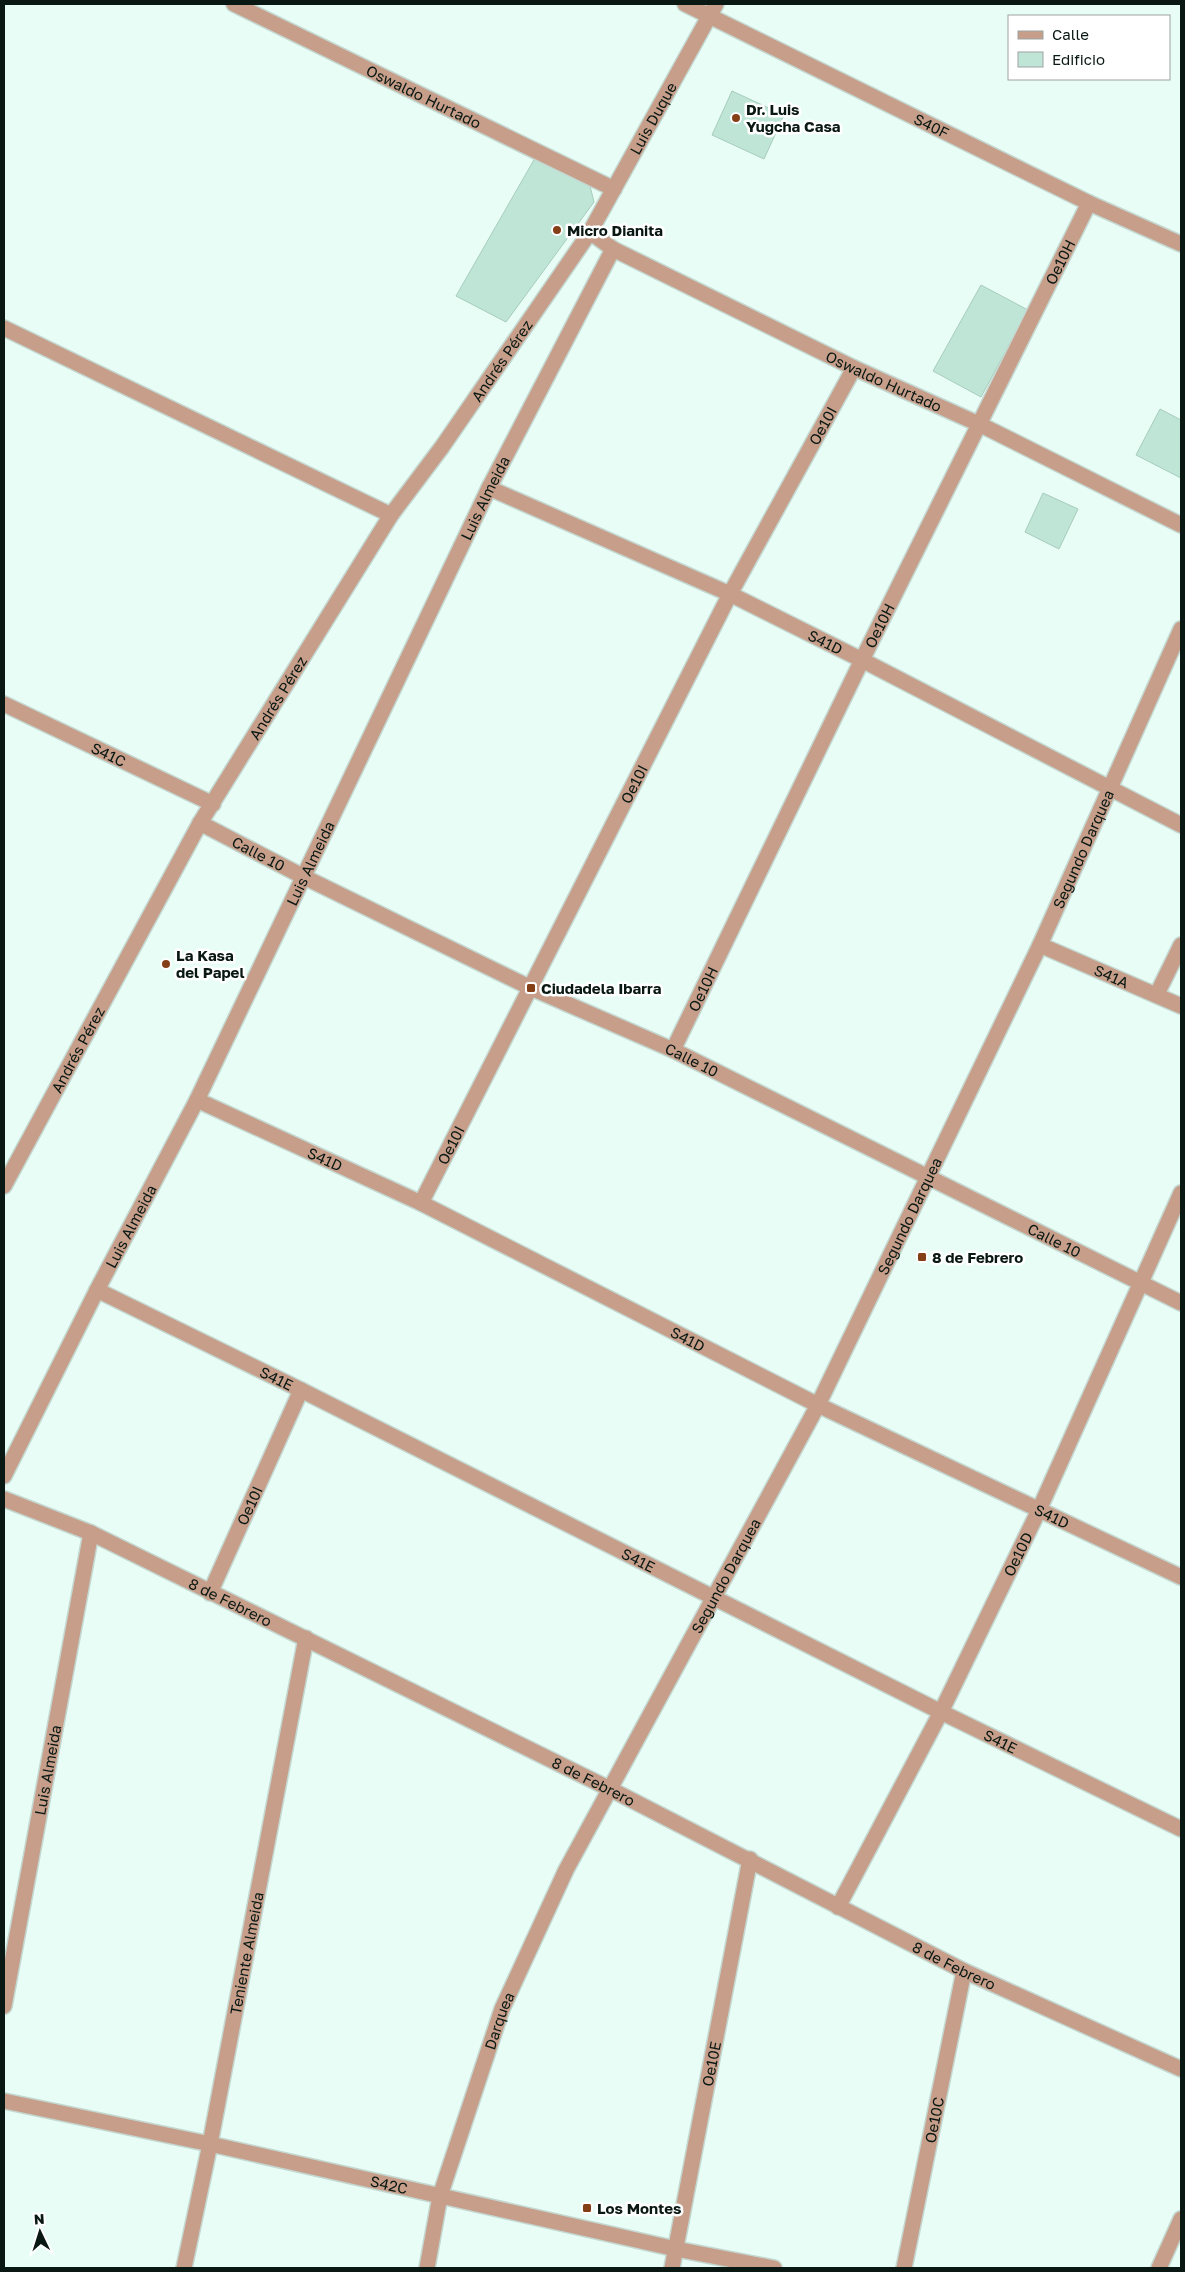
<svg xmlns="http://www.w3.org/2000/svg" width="1185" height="2272" font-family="'Golos Text',sans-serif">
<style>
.building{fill:#bfe5d7;stroke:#a7ccbe}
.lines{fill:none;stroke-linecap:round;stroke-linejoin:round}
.minor-casing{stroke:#c4d8d1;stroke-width:18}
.minor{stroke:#c69e8a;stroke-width:15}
.poi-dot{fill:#843f16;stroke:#fff;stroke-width:2}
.labels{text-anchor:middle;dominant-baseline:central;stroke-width:5;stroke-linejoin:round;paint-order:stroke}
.street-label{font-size:15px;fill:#0a1813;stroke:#fff}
.poi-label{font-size:15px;font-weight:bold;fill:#0a1813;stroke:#fff;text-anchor:start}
</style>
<rect width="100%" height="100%" fill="#e7fdf5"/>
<g class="building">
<path d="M732 91 784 115 764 159 712 135Z"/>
<path d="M535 158 590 186 594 202 506 322 456 296Z"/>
<path d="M981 285 1028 310 981 397 933 371Z"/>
<path d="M1160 409 1181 420V478L1136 455Z"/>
<path d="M1043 493 1078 509 1059 549 1025 532Z"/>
</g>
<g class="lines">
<defs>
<g id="minor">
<path id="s1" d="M234 4 614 189"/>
<path id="s2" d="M685 4 1089 203 1181 244"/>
<path id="s3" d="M590 232 613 249 854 368 981 425 1181 525"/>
<path d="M4 328 391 515"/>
<path id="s4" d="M489 488 730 594 862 660 1181 825"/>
<path id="s5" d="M4 704 213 804"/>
<path id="s6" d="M200 823 304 877 531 988 673 1050 1181 1303"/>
<path id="s7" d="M1040 945 1181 1006"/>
<path d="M1157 994 1181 945"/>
<path id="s8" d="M673 1050 862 660 1089 203"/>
<path id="s9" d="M197 1100 421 1203 818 1405 1181 1577"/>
<path id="s10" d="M4 1186 200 823 391 515 442 447 590 232 716 4"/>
<path id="s11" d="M421 1203 730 594 854 368"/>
<path id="s12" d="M97 1290 301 1390 941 1712 1181 1829"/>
<path id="s13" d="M4 1476 97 1290 197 1100 489 488 613 249"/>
<path id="s14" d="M4 1499 91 1533 608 1788 964 1971 1181 2069"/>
<path id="s15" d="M210 1593 301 1390"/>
<path id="s16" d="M838 1907 941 1712 1039 1510 1181 1193"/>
<path id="s17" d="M4 2006 91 1533"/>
<path id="s18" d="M4 2101 210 2144 676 2249 774 2268"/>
<path id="s19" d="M184 2268 210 2144 306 1638"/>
<path id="s20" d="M427 2268 440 2196 502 2009 566 1870 818 1405 1040 945 1181 629"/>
<path id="s21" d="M672 2268 750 1859"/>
<path id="s22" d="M904 2268 964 1971"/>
<path d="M1159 2268 1181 2219"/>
</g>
</defs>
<use href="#minor" class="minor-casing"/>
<use href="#minor" class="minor"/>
</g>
<g class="poi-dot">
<circle cx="736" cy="118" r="5"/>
<circle cx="557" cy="230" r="5"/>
<circle cx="166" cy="964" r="5"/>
<rect x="526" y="983" width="10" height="10" rx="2.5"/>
<rect x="917" y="1252" width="10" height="10" rx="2.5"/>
<rect x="582" y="2203" width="10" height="10" rx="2.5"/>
</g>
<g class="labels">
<g class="street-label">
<text stroke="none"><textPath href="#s1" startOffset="211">Oswaldo Hurtado</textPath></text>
<text stroke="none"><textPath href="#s10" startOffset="1251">Luis Duque</textPath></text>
<text stroke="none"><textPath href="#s2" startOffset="275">S40F</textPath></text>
<text stroke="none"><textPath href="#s8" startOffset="878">Oe10H</textPath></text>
<text stroke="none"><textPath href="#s10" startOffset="965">Andrés Pérez</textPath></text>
<text stroke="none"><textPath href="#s3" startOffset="330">Oswaldo Hurtado</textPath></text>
<text stroke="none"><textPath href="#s11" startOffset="875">Oe10I</textPath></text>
<text stroke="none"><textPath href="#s13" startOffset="1090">Luis Almeida</textPath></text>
<text stroke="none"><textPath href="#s8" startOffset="472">Oe10H</textPath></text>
<text stroke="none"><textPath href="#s4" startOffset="370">S41D</textPath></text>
<text stroke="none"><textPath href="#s10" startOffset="560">Andrés Pérez</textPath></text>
<text stroke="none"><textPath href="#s5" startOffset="116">S41C</textPath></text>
<text stroke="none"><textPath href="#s11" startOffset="470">Oe10I</textPath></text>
<text stroke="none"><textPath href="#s20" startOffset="1568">Segundo Darquea</textPath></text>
<text stroke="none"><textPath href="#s6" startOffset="66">Calle 10</textPath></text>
<text stroke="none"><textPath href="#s13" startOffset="685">Luis Almeida</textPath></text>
<text stroke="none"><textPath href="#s7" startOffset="78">S41A</textPath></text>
<text stroke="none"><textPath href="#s8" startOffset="68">Oe10H</textPath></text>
<text stroke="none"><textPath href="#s10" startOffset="155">Andrés Pérez</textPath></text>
<text stroke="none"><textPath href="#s6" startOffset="546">Calle 10</textPath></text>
<text stroke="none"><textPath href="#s11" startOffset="65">Oe10I</textPath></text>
<text stroke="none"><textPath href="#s9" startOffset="141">S41D</textPath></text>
<text stroke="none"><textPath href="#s20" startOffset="1162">Segundo Darquea</textPath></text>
<text stroke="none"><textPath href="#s13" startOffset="280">Luis Almeida</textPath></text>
<text stroke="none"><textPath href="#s6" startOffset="951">Calle 10</textPath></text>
<text stroke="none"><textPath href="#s9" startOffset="546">S41D</textPath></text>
<text stroke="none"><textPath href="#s12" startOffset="200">S41E</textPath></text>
<text stroke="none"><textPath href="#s15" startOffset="96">Oe10I</textPath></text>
<text stroke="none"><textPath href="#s9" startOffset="951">S41D</textPath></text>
<text stroke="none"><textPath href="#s16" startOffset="396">Oe10D</textPath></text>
<text stroke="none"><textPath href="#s12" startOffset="605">S41E</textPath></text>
<text stroke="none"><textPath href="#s20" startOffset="758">Segundo Darquea</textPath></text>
<text stroke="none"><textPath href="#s14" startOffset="249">8 de Febrero</textPath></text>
<text stroke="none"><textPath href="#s12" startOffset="1010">S41E</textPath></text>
<text stroke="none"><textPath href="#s17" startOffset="240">Luis Almeida</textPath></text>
<text stroke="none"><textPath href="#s14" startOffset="654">8 de Febrero</textPath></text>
<text stroke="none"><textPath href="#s19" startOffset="321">Teniente Almeida</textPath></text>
<text stroke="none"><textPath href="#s14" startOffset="1059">8 de Febrero</textPath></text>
<text stroke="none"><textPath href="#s20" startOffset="258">Darquea</textPath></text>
<text stroke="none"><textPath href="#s21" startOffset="208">Oe10E</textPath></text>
<text stroke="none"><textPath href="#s22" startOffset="151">Oe10C</textPath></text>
<text stroke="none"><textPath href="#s18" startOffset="394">S42C</textPath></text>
</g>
<g class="poi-label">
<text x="746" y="109">Dr. Luis<tspan x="746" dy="17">Yugcha Casa</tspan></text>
<text x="567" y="230">Micro Dianita</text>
<text x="176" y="955">La Kasa<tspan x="176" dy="17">del Papel</tspan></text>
<text x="541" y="988">Ciudadela Ibarra</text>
<text x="932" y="1257">8 de Febrero</text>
<text x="597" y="2208">Los Montes</text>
</g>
</g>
<rect width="1185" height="2272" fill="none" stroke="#0a1813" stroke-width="10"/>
<rect x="1008" y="15" width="162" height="65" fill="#ffffff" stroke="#9da3a1"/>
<rect x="1018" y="31" width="25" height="8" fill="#c69e8a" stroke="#9da3a1"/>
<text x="1052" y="40" font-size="15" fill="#0a1813">Calle</text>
<rect x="1018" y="52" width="25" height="15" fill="#bfe5d7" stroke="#9da3a1"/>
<text x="1052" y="65" font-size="15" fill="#0a1813">Edificio</text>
<g transform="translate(40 2232) rotate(356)" stroke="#ffffff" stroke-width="4" paint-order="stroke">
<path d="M0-4L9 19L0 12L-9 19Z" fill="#0a1813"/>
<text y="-8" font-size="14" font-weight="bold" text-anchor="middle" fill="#0a1813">N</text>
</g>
</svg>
